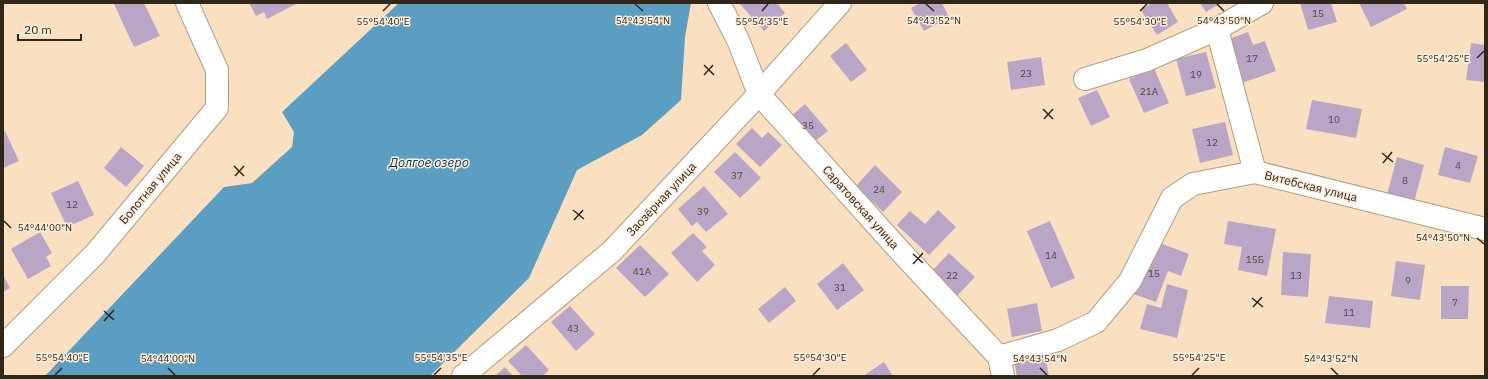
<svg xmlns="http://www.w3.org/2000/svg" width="1488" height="379" font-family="'IBM Plex Sans',sans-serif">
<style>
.water{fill:#5c9ec2}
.building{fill:#b9a6c6}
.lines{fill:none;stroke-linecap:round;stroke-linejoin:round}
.minor-casing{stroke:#b59c7f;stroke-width:24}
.minor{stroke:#fff;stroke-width:22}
.ticks{fill:none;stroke:#30271b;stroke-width:1.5}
.labels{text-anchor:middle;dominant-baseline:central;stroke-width:3;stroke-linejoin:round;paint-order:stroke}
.number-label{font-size:10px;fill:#524746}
.street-label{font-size:12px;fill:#30271b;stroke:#ffefdd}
.water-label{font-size:13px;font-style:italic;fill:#074059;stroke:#ffefdd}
.ticks-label{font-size:10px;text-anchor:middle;fill:#30271b;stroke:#ffefdd;stroke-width:3;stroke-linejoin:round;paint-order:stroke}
</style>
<rect width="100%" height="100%" fill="#fae0c1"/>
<path class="water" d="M399 3H691L685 37 681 100 642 135 577 170 529 278 430 376H45L224 187 252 183 292 147 294 132 282 112Z"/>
<g class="building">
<path d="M115 3H144L160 36 134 47 114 4Z"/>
<path d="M249 3H298L267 19 264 12 256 16Z"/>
<path d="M739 3H777L785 13 764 31Z"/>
<path d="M920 3H942L949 17 924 31 911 8Z"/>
<path d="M1152 3H1167L1178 22 1157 35 1141 10Z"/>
<path d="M1200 3H1221L1206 12Z"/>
<path d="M1300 3H1331L1337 22 1308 30Z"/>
<path d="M1359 3H1404L1407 9 1371 27Z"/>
<path d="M1248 32 1253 45 1265 41 1276 71 1242 83 1226 40Z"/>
<path d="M846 43 867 70 851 82 830 56Z"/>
<path d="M1471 43 1485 45V82L1466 80Z"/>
<path d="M1206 52 1216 88 1186 96 1176 59Z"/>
<path d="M1041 57 1045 85 1011 90 1007 62Z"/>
<path d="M1154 68 1169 103 1144 113 1129 79Z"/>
<path d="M1097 90 1110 117 1091 126 1078 98Z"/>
<path d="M1312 100 1362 109 1356 138 1306 129Z"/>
<path d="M805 104 828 131 810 145 788 119Z"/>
<path d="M1225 122 1233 155 1200 163 1192 129Z"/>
<path d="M752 128 762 138 768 132 782 145 760 167 736 144Z"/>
<path d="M5 131 19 161 3 168V132Z"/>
<path d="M121 147 144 166 126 187 104 168Z"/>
<path d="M1445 147 1478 156 1470 183 1438 175Z"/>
<path d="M735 152 761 178 740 198 714 172Z"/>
<path d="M1397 157 1424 165 1414 202 1387 195Z"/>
<path d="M875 165 902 192 883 212 856 186Z"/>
<path d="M78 181 94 215 67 227 51 193Z"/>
<path d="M704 186 728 214 706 232 697 222 692 226 678 209Z"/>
<path d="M938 210 956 227 929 255 897 225 910 211 925 224Z"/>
<path d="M1050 221 1075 278 1051 288 1027 231Z"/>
<path d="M1228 221 1276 229 1267 276 1238 270 1242 247 1224 244Z"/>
<path d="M40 232 52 253 46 257 51 266 28 279 11 249Z"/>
<path d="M693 233 707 247 702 251 715 265 697 282 671 253Z"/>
<path d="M1152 240 1189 254 1181 276 1168 271 1156 302 1133 294Z"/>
<path d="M640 245 669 274 645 297 616 268Z"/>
<path d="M1283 252 1311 254 1308 297 1281 295Z"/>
<path d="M949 253 975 277 956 297 930 273Z"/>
<path d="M1396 261 1425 265 1420 300 1391 296Z"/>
<path d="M843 263 864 290 837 310 817 284Z"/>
<path d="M3 275 10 288 3 292Z"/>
<path d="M1167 284 1188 290 1177 338 1140 329 1147 304 1161 308Z"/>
<path d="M1441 286H1469L1468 319H1441Z"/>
<path d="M785 287 796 301 769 323 758 309Z"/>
<path d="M1329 296 1373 301 1370 328 1325 323Z"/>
<path d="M1037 303 1042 331 1012 337 1007 309Z"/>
<path d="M570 306 595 334 576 351 551 322Z"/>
<path d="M526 345 549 370 543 376H522L508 361Z"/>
<path d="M1045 355 1049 376H1017L1014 361Z"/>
<path d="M884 362 893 376H863Z"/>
<path d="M505 367 513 376H495Z"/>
</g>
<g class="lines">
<defs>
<g id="minor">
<path d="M719 3 738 40 759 94 901 252 999 357 1003 376"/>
<path d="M1217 29 1255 172"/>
<path d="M1085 79 1147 60 1217 29 1262 3"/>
<path d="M3 346 95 254 217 108V70L187 3"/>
<path d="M999 357 1058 340 1096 322 1130 281 1172 198 1193 184 1255 172 1485 229"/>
<path d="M463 376 612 251 759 94 840 3"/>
</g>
</defs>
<use href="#minor" class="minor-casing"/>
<use href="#minor" class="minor"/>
</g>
<path class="ticks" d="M635 4 643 11M926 4 934 11M1217 4 1224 11M383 11 390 4M762 11 768 4M1140 11 1147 4M1477 58 1484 51M704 65 714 75M704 75 713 65M1043 109 1053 119M1044 119 1053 109M1382 153 1393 162M1383 163 1392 152M234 166 244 176M235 176 244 166M573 210 584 219M574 220 583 210M4 221 11 228M1477 238 1484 244M913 254 923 263M913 264 923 253M1252 298 1263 307M1253 307 1262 297M104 311 114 320M104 321 114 310M168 368 175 375M1040 368 1047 375M1331 368 1338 375M55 375 62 368M434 375 441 368M813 375 820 368M1192 375 1199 368"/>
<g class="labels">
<g class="number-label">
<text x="1318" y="13">15</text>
<text x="1252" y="58">17</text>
<text x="1026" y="73">23</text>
<text x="1196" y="74">19</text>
<text x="1149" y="91">21А</text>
<text x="1334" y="119">10</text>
<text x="808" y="125">35</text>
<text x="1212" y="142">12</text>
<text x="1458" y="165">4</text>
<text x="737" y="175">37</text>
<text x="1405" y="180">8</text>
<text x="879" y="189">24</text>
<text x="72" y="204">12</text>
<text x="703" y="211">39</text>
<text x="1051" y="255">14</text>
<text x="1255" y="259">15Б</text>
<text x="642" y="271">41А</text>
<text x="1154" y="273">15</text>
<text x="952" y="275">22</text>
<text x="1296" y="275">13</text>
<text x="1408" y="280">9</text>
<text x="840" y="287">31</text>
<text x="1455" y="302">7</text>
<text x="1349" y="312">11</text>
<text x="573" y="328">43</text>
</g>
<g class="street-label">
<text transform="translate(1311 186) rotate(14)">Витебская улица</text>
<text transform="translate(150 188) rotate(-50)">Болотная улица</text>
<text transform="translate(661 199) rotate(-47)">Заозёрная улица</text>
<text transform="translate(861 207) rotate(48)">Саратовская улица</text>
</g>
<g class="water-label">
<text x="429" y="162">Долгое озеро</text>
</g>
</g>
<g class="ticks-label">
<text x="643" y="24">54°43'54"N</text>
<text x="934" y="24">54°43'52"N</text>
<text x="1224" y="24">54°43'50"N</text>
<text x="383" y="25">55°54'40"E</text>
<text x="762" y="25">55°54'35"E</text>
<text x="1140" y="25">55°54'30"E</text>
<text x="1443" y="62">55°54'25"E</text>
<text x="45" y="231">54°44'00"N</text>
<text x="1443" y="241">54°43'50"N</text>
<text x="62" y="361">55°54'40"E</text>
<text x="441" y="361">55°54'35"E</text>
<text x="820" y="361">55°54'30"E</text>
<text x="1199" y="361">55°54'25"E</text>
<text x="168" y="362">54°44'00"N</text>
<text x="1040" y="362">54°43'54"N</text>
<text x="1331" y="362">54°43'52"N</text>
</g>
<rect width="1488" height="379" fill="none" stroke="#30271b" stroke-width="8"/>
<path d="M18 34v6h63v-6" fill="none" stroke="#30271b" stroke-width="2"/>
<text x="24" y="34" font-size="12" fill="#30271b" stroke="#ffefdd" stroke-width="3" paint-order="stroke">20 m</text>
</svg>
